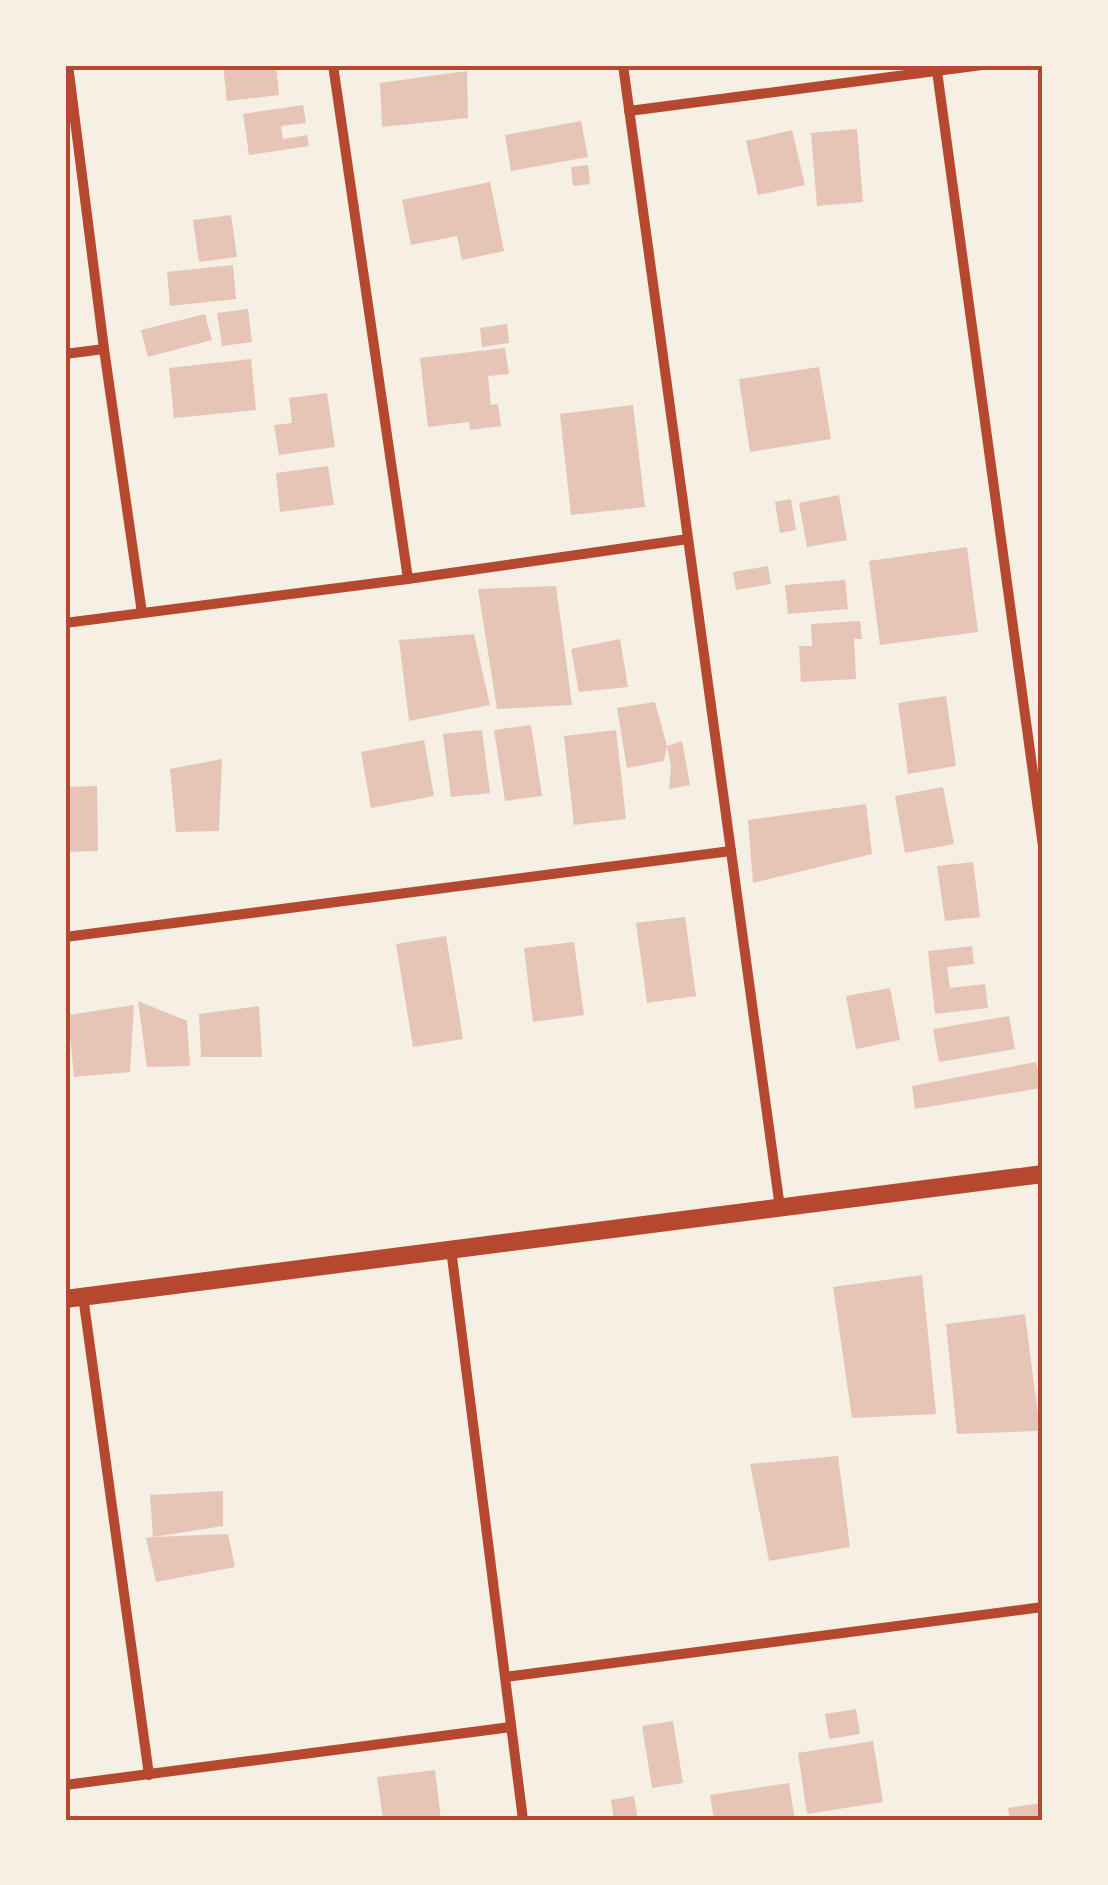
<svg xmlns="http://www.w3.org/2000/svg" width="1108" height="1885" font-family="'Alegreya Sans',sans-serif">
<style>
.building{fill:#e6c5b7}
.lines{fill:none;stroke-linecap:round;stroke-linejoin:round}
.minor{stroke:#b5482f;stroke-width:10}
.tertiary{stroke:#b5482f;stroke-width:18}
.neatline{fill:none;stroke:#b5482f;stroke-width:4}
</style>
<rect width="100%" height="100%" fill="#f6efe4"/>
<g class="building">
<path d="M223 65H276L279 95 227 101Z"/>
<path d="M467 71 468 118 382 127 380 83Z"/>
<path d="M303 105 306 123 281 126 283 139 307 135 309 146 249 155 243 114Z"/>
<path d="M581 121 588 157 511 171 505 135Z"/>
<path d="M857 129 863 202 817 206 811 133Z"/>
<path d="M792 130 805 185 758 195 746 141Z"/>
<path d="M588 165 590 184 573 186 571 167Z"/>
<path d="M490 182 504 251 462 260 457 236 411 245 402 200Z"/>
<path d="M231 215 237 257 199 262 193 220Z"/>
<path d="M233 265 236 299 170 306 167 272Z"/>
<path d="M248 309 252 342 222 346 217 313Z"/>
<path d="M205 314 212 340 148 357 141 330Z"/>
<path d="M507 324 509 343 482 347 480 328Z"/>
<path d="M505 348 509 374 488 376 491 405 498 404 501 426 470 430 469 422 428 427 420 358Z"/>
<path d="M251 359 256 410 174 418 169 368Z"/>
<path d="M819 367 831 439 750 452 739 379Z"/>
<path d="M327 393 335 447 279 455 274 425 292 423 289 398Z"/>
<path d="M633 405 645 507 571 515 560 414Z"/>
<path d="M328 466 334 505 280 512 276 473Z"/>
<path d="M839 495 847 540 807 547 799 503Z"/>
<path d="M791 499 796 530 780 533 775 502Z"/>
<path d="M967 547 978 632 880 645 869 561Z"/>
<path d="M768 566 771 584 736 590 733 572Z"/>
<path d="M845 580 848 609 788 614 785 585Z"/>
<path d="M556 586 572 705 497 709 478 589Z"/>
<path d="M860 621 862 639H854L856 679 801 682 799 646H812L811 624Z"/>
<path d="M474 634 490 705 409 721 399 640Z"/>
<path d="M620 639 628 687 579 692 571 649Z"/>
<path d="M946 696 956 766 908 774 898 703Z"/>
<path d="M655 702 667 746 664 761 627 768 617 708Z"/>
<path d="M531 725 542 796 505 801 494 730Z"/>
<path d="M482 730 490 793 451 797 443 734Z"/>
<path d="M616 730 626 819 574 825 564 736Z"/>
<path d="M424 740 434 796 371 808 361 752Z"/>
<path d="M682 741 690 785 669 789 671 767 667 746Z"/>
<path d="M222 759 219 831 176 832 170 769Z"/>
<path d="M97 786 98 851 65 852V787Z"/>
<path d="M943 787 954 844 905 853 895 796Z"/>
<path d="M866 804 872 854 753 883 748 820Z"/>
<path d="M973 862 980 917 945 921 937 866Z"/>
<path d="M685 917 696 996 647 1003 636 923Z"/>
<path d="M446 936 463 1039 413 1047 396 944Z"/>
<path d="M574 942 584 1015 533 1022 524 948Z"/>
<path d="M972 946 974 964 947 967 950 988 985 984 988 1008 935 1014 928 951Z"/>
<path d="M890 988 900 1040 856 1049 846 996Z"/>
<path d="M138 1001 187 1021 190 1066 147 1067Z"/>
<path d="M134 1005 130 1072 74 1077 68 1015Z"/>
<path d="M259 1006 262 1057H201L199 1014Z"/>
<path d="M1009 1016 1015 1049 939 1062 933 1029Z"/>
<path d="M1036 1062 1041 1088 915 1109 912 1086Z"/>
<path d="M922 1275 936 1414 852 1418 833 1287Z"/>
<path d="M1025 1314 1040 1431 957 1434 946 1324Z"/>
<path d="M838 1456 850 1547 769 1561 750 1464Z"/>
<path d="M223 1491V1526L153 1537 228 1534 235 1567 156 1582 146 1538 153 1537 150 1495Z"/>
<path d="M856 1709 860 1734 829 1739 825 1714Z"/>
<path d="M673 1721 683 1783 652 1788 642 1726Z"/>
<path d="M873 1741 883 1802 807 1814 798 1753Z"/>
<path d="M435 1770 441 1820H383L377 1777Z"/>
<path d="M789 1783 795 1820H746V1817L714 1820 710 1795Z"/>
<path d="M634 1796 638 1820H614L611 1800Z"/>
<path d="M1043 1803V1820H1010L1008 1808Z"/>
</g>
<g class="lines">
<g class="minor">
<path d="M68 65 104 349 142 613"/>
<path d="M333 65 408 579"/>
<path d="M623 65 780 1208"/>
<path d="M937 71 1043 846"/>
<path d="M629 111 982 65"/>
<path d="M65 354 104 349"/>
<path d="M65 623 408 579 688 539"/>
<path d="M65 937 731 851"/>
<path d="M451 1249 523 1820"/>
<path d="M83 1296 149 1775"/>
<path d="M505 1677 1043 1607"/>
<path d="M65 1785 511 1727"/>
</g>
<path class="tertiary" d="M65 1299 1043 1174"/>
</g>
<rect width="1108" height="1885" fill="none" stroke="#f6efe4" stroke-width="135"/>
<rect x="68" y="68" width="972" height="1750" class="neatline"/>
</svg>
